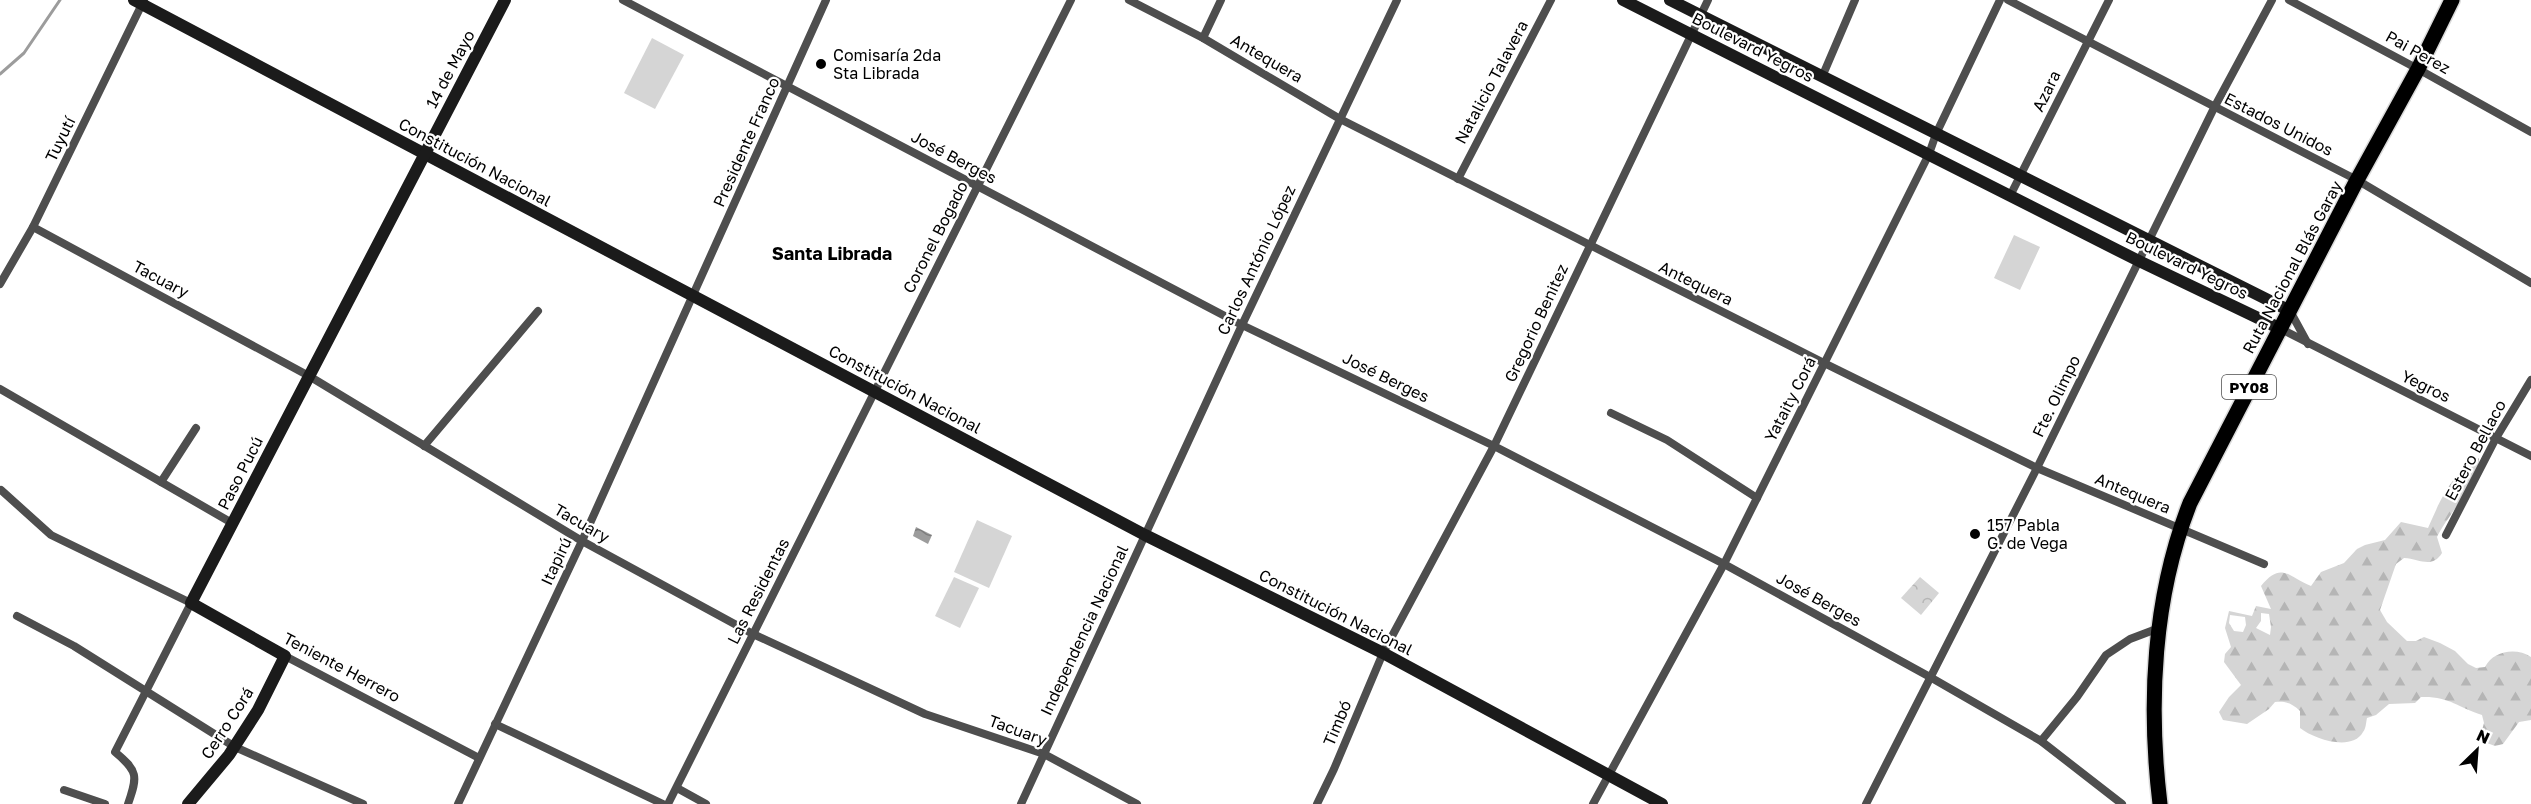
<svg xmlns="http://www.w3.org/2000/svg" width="2531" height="804" font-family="'Golos Text',sans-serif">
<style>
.forest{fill:url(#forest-firs);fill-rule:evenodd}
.park{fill:url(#park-crowns)}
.pitch{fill:#d5d5d5}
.water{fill:url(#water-waves)}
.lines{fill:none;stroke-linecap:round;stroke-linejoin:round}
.stream{stroke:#9c9c9c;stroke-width:3}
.highway-casing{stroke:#dbdbdb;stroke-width:18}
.street{stroke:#4e4e4e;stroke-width:8}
.secondary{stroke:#1b1b1b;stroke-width:12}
.highway{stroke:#000;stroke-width:15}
.poi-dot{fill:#000;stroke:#fff;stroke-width:2}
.labels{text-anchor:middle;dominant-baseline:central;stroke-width:4.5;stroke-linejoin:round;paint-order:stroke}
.shield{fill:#fff;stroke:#4c4c4c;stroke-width:1.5}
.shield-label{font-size:15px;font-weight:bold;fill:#000}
.street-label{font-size:16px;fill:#000;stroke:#fff}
.poi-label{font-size:16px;fill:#000;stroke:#fff;text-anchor:start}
.neighbourhood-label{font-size:18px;font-weight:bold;fill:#000;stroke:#fff}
</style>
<defs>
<pattern id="forest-firs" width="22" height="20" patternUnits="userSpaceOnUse" patternTransform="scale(1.5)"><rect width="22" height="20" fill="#d5d5d5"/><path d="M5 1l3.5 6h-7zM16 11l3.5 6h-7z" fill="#b5b5b5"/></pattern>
<pattern id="park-crowns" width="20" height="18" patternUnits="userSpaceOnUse" patternTransform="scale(1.5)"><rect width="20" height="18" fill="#d5d5d5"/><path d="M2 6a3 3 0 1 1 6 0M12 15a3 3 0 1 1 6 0" fill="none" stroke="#b5b5b5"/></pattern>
<pattern id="water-waves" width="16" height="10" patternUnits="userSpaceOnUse" patternTransform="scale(1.5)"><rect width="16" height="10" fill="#9c9c9c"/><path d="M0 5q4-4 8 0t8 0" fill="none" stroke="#7d7d7d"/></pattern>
</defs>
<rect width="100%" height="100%" fill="#fff"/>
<path class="forest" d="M2479 458C2480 482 2448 514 2437 537L2442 553C2432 569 2420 559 2404 558L2396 564 2380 610 2387 622 2407 641H2416L2424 637 2440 643 2455 651 2468 664 2476 668 2485 667C2493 651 2516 647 2531 657V720L2519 722 2503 744 2495 746 2479 740 2484 723 2482 715C2457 707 2449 696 2421 697L2415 703 2389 704 2376 715 2367 718C2366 722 2366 729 2363 732 2352 752 2314 739 2300 728V711C2292 703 2286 701 2275 702L2269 709 2247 724 2223 720 2219 712 2229 697 2241 685 2224 662 2225 654 2231 647 2225 628 2229 611 2252 616 2256 606 2271 609 2261 586C2282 560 2289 578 2311 586L2321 572 2344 563 2357 549 2365 545 2385 540 2401 522 2428 528C2440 501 2451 473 2479 458ZM2261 613 2269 614 2271 627 2270 635 2256 628 2261 621ZM2230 615 2245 617 2246 625 2243 632 2234 631 2229 623Z"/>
<path class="park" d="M1920 577 1939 593 1921 615 1901 598Z"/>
<g class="pitch">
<path d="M652 38 684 55 655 109 624 93Z"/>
<path d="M2014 235 2040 247 2020 290 1994 278Z"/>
<path d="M977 520 1012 536 989 588 954 572Z"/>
<path d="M954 577 979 588 960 628 935 616Z"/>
</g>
<path class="water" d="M916 527 932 535 928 544 913 536Z"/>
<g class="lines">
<path class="stream" d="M0 74 24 53 60 0"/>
<defs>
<path id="highway" d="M2160 804C2148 704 2153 597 2190 503L2357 180 2418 69 2452 0"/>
</defs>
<use href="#highway" class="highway-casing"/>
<g class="street">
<path d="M623 0 1242 325 1494 446 1724 564 1930 677 2041 741 2122 804"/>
<path d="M1129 0 1203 38 1340 119 1824 363 2037 468 2264 564"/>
<path d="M2008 0 2357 180 2531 283"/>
<path d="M2289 0 2418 69 2531 132"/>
<path d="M1203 38 1221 0"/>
<path d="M1822 77 1855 0"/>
<path d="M1458 179 1551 0"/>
<path d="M2010 196 2109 0"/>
<path d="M33 227 309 376 582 541 753 634 925 714 1044 754 1137 804"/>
<path d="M0 284 33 227 144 0"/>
<path d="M2290 311 2308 344"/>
<path d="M2279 328 2531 456"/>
<path d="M0 389 232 523"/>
<path d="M1611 413 1667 440 1757 498"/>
<path d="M424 446 538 311"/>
<path d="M161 482 196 428"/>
<path d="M1 490 51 535 191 603 115 752C138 771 138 776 128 804"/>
<path d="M2446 535 2496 438 2531 380"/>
<path d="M17 616 74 646 235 747 363 804"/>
<path d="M285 656 479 758"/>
<path d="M495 724 663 804"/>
<path d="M2041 741 2077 697 2106 655 2130 639 2159 628"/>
<path d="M677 788 706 804"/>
<path d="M64 790 105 804"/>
<path d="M458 804 582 541 826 0"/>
<path d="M668 804 1071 0"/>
<path d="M1021 804 1242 325 1397 0"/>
<path d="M1317 804 1334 769 1383 653 1494 446 1708 0"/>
<path d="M1593 804 1724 564 1929 154 1936 134 2000 0"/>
<path d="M1866 804 2037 468 2214 108 2272 0"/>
</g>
<g class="secondary">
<path d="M134 0 1145 535 1383 653 1662 804"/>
<path d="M1623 0 2139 261 2279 328"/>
<path d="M1670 0 2290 311"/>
<path d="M188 804 229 755 258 710 285 656 191 603 505 0"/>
</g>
<use href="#highway" class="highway"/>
</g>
<g class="poi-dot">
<circle cx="821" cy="64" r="6"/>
<circle cx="1975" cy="534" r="6"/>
</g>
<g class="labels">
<rect class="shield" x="2222" y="375" width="54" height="24" rx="4.5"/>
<g class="shield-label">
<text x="2249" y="387">PY08</text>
</g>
<g class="street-label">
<text transform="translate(1753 47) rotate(27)">Boulevard Yegros</text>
<text transform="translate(2418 52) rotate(29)">Pai Perez</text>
<text transform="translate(1267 58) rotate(30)">Antequera</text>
<text transform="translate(450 69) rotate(-62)">14 de Mayo</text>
<text transform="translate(1491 82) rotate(-62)">Natalicio Talavera</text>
<text transform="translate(2046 91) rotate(-64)">Azara</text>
<text transform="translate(2279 124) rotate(27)">Estados Unidos</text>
<text transform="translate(60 139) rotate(-64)">Tuyutí</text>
<text transform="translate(746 142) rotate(-66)">Presidente Franco</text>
<text transform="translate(954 157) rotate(28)">José Berges</text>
<text transform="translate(475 162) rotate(28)">Constitución Nacional</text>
<text transform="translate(935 237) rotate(-63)">Coronel Bogado</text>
<text transform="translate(1256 260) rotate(-65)">Carlos António López</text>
<text transform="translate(2187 265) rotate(26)">Boulevard Yegros</text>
<text transform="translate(2292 267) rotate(-62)">Ruta Nacional Blás Garay</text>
<text transform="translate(161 279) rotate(28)">Tacuary</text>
<text transform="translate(1696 283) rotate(26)">Antequera</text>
<text transform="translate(1536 323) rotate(-65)">Gregorio Benitez</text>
<text transform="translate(1386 377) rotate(26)">José Berges</text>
<text transform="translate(2426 386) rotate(26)">Yegros</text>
<text transform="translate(905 389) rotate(28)">Constitución Nacional</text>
<text transform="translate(2056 396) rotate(-64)">Fte. Olimpo</text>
<text transform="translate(1790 399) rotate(-63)">Yataity Corá</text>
<text transform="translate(2475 450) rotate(-62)">Estero Bellaco</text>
<text transform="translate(240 473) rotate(-63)">Paso Pucú</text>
<text transform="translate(2133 493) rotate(23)">Antequera</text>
<text transform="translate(582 523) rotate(30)">Tacuary</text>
<text transform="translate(556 561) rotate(-65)">Itapirú</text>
<text transform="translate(758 591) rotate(-63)">Las Residentas</text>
<text transform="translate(1819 599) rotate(29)">José Berges</text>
<text transform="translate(1336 612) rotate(27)">Constitución Nacional</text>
<text transform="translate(1084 630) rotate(-65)">Independencia Nacional</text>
<text transform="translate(342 667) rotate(28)">Teniente Herrero</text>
<text transform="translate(227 723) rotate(-57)">Cerro Corá</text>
<text transform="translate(1337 723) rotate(-67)">Timbó</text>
<text transform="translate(1018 730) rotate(20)">Tacuary</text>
</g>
<g class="poi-label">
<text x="833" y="55">Comisaría 2da<tspan x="833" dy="18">Sta Librada</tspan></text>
<text x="1987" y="525">157 Pabla<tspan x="1987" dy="18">G. de Vega</tspan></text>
</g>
<g class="neighbourhood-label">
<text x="832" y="253">Santa Librada</text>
</g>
</g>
<g transform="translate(2477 750) rotate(25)" stroke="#ffffff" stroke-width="4.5" paint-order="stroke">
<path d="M0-4.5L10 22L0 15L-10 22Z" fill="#000000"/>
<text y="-9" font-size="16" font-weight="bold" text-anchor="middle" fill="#000000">N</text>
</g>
</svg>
